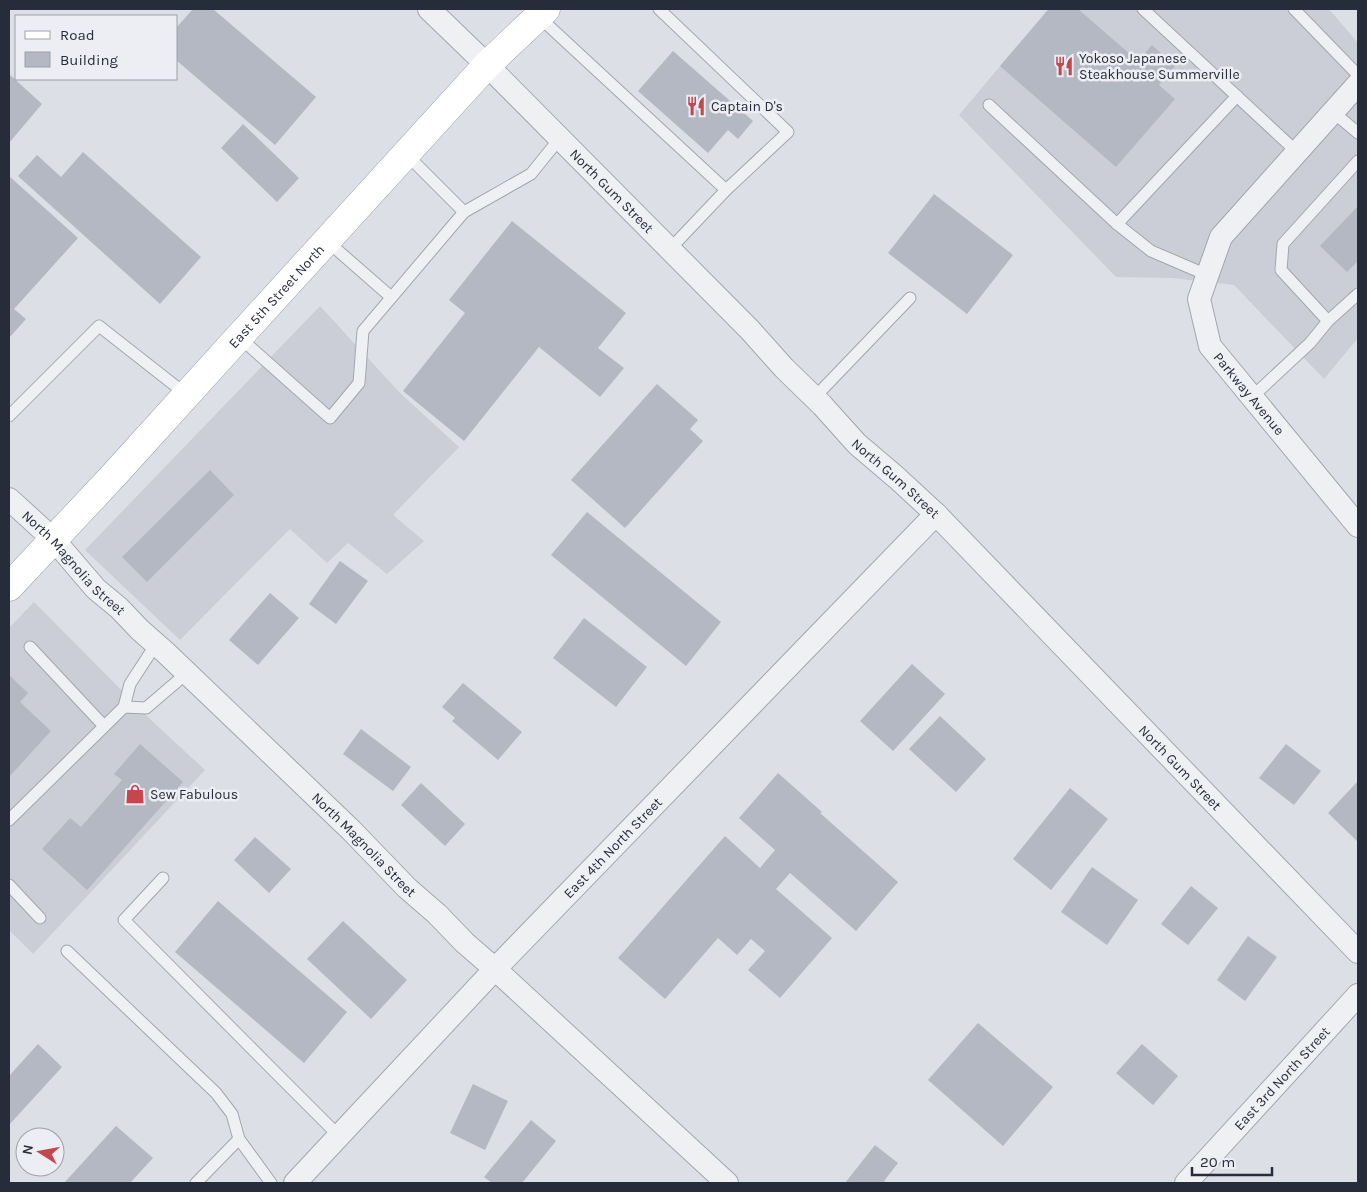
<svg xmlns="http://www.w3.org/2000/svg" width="1367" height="1192" font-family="Karla,sans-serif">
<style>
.built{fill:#cbced7}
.building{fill:#b4b8c2}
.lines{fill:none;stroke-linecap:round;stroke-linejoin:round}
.service-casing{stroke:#a2a6af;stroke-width:13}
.minor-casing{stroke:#a2a6af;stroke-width:24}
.primary-casing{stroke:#9da2b0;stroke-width:29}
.service{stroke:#eff0f4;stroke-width:11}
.minor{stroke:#eff0f4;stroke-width:22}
.primary{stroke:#fff;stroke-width:28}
.labels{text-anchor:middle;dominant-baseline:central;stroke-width:5;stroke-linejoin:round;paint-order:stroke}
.poi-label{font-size:14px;fill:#272c3b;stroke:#eceef3;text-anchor:start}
.street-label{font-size:14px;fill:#272c3b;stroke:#eceef3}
</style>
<rect width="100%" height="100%" fill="#dcdfe6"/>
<g class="built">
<path d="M1048 9H1329L1358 43V338L1324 379 1234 285 1172 278 1116 277 959 115Z"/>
<path d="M320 306 400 393 459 447 393 515 424 541 387 574 348 543 327 563 290 529 180 640 85 550Z"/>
<path d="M34 602 152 721 205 770 33 954 9 930V628Z"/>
</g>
<g class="building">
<path d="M193 9H213L316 97 275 145 176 60V28Z"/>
<path d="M1049 9H1078L1138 61 1152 45 1175 66 1159 85 1175 99 1116 167 1000 66Z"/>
<path d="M673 51 753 121 738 139 728 130 708 153 638 91Z"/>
<path d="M9 74 42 104 9 143Z"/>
<path d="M243 124 299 178 277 202 221 148Z"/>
<path d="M83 152 201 257 160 304 18 176 37 155 61 177Z"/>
<path d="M9 176 78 238 14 309 26 319 9 338Z"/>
<path d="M934 194 1013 255 967 314 888 253Z"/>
<path d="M1358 206V261L1347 272 1320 246Z"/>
<path d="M512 221 626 313 598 348 624 368 600 397 539 347 464 441 403 391 465 313 449 300Z"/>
<path d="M657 384 698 420 690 429 703 441 625 528 571 480Z"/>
<path d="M210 470 234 495 147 582 122 557Z"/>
<path d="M587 512 721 622 686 666 551 555Z"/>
<path d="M340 561 368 581 336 624 309 604Z"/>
<path d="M270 593 299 618 258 665 229 640Z"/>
<path d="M584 618 647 667 616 707 553 658Z"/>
<path d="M912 664 945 694 893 751 860 721Z"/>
<path d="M9 675 28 693 20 702 51 731 9 777Z"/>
<path d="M463 683 522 732 498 760 452 721 455 718 442 707Z"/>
<path d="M940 716 986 759 956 792 909 749Z"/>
<path d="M361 729 411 767 393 791 343 754Z"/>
<path d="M140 744 183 782 87 890 42 849 70 818 81 827 122 780 114 774Z"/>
<path d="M1286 744 1321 771 1294 805 1259 778Z"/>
<path d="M778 773 822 812 820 813 898 882 856 931 790 873 776 889 832 938 780 998 748 970 765 951 751 939 737 955 718 938 665 999 618 958 725 836 760 868 775 850 739 818Z"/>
<path d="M1358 781V842L1328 813Z"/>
<path d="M421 783 465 824 445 846 401 805Z"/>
<path d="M1070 788 1108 819 1051 890 1013 859Z"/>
<path d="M255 837 291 869 269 893 234 860Z"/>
<path d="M1092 867 1138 900 1107 945 1061 912Z"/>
<path d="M1191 886 1218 908 1188 945 1161 924Z"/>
<path d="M218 901 347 1012 304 1063 175 952Z"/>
<path d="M343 921 407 980 371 1019 307 959Z"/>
<path d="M1248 936 1277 957 1245 1001 1217 980Z"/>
<path d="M978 1023 1053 1087 1003 1146 928 1080Z"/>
<path d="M38 1044 62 1067 9 1125V1076Z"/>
<path d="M1142 1044 1178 1076 1153 1105 1116 1073Z"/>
<path d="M473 1084 508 1101 485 1150 450 1133Z"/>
<path d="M531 1120 556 1141 522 1183H492L484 1177Z"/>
<path d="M116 1126 153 1158 130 1183H64Z"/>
<path d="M875 1145 898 1163 884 1181 887 1183H845Z"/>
</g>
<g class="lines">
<defs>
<g id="service">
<path d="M659 9 788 132 726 190 670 249"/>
<path d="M1143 9 1297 152"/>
<path d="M1294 9 1358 75"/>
<path d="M538 16 726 190"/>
<path d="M989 105 1117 224"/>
<path d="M1333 112 1358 133"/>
<path d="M406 154 464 212"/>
<path d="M327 241 391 297"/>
<path d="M1207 275 1151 251 1117 224 1237 96"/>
<path d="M1328 321 1281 270 1283 244 1358 161"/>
<path d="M239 337 330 418 359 383 363 331 464 212 531 174 560 138"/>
<path d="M815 397 910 298"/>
<path d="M1252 397 1310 343 1328 321 1358 294"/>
<path d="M9 416 99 326 187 395"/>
<path d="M30 647 104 726"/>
<path d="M124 707 130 684 156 644"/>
<path d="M9 820 124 707 146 708 187 673"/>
<path d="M163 878 124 920 278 1075 339 1136"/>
<path d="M9 885 40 918"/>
<path d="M67 951 216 1093 232 1114 239 1139 271 1183"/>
<path d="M196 1183 239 1139"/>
</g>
<g id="minor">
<path id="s1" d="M429 9 487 65 750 330 784 368 822 405 857 444 897 478 936 514 1358 952"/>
<path id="s2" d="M1358 84 1221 237 1199 299 1210 346 1358 526"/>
<path id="s3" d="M9 499 54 540 96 589 119 608 140 630 165 652 351 830 407 888 437 914 465 943 495 969 727 1183"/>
<path id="s4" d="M295 1183 495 969 936 514"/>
<path id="s5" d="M1186 1183 1358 995"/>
</g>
<g id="primary">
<path id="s6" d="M9 587 113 476 239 337 487 65 546 9"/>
</g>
</defs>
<use href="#service" class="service-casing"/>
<use href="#minor" class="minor-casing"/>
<use href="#primary" class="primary-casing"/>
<use href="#service" class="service"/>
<use href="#minor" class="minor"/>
<use href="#primary" class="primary"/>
</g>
<defs>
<symbol id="restaurant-bare" viewBox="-9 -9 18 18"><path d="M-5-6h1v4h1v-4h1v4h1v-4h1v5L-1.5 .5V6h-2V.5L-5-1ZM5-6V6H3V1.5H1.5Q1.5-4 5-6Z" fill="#c5474c" stroke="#eceef3" stroke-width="2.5" paint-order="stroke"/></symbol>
<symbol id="shop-bare" viewBox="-9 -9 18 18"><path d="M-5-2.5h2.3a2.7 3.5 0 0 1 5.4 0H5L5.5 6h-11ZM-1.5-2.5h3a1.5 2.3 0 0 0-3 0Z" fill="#c5474c" stroke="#eceef3" stroke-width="2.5" paint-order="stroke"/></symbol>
</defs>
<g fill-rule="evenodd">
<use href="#restaurant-bare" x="1050" y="52" width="28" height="28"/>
<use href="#restaurant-bare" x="682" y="92" width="28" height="28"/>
<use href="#shop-bare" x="121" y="780" width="28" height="28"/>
</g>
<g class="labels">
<g class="poi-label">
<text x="1079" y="58">Yokoso Japanese<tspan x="1079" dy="16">Steakhouse Summerville</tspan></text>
<text x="711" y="106">Captain D's</text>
<text x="150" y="794">Sew Fabulous</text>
</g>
<g class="street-label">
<text stroke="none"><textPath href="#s1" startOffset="258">North Gum Street</textPath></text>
<text stroke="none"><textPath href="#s6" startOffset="395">East 5th Street North</textPath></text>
<text stroke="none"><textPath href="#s2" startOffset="381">Parkway Avenue</textPath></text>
<text stroke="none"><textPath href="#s1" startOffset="662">North Gum Street</textPath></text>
<text stroke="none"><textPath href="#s3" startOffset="91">North Magnolia Street</textPath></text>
<text stroke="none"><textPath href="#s1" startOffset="1068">North Gum Street</textPath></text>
<text stroke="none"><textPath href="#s3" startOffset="496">North Magnolia Street</textPath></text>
<text stroke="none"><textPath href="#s4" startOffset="462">East 4th North Street</textPath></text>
<text stroke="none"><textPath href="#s5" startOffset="142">East 3rd North Street</textPath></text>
</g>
</g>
<rect width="1367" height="1192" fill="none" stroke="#272c3b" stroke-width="20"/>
<rect x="15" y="15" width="162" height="65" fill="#eceef3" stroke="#9da0a9"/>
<rect x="25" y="31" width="25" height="8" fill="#ffffff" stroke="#9da0a9"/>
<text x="60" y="40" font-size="15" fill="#272c3b">Road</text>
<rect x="25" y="52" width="25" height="15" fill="#b4b8c2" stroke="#9da0a9"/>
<text x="60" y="65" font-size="15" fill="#272c3b">Building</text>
<g transform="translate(40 1152) rotate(281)"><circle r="24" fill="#eceef3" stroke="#9da0a9"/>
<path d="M0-4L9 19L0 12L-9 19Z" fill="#c5474c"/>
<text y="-8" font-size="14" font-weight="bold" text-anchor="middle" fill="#272c3b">N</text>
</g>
<path d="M1192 1167v8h80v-8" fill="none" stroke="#272c3b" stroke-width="2.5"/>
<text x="1200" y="1167" font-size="15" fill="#272c3b" stroke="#eceef3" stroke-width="4" paint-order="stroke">20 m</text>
</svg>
